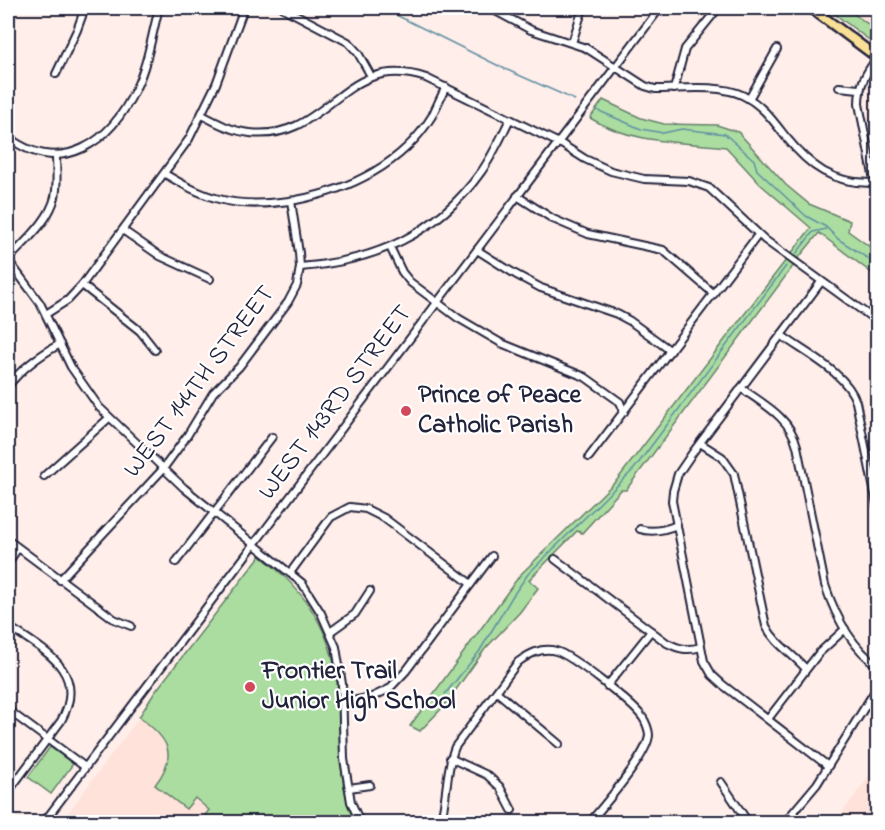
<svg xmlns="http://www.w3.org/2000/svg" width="885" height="830" font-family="'Indie Flower',sans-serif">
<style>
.built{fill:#ffe2da}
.green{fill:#aadd9f;stroke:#66806d;stroke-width:1.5}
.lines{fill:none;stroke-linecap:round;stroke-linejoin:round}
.stream{stroke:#6190a4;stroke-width:1.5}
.minor-casing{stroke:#22223b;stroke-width:10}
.major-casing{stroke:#22223b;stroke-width:13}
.minor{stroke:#fff;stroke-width:6}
.major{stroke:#fadf96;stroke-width:8}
.poi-dot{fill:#d1495b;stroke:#fff;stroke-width:2}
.labels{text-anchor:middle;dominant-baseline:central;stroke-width:4.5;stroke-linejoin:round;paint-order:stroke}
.street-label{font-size:26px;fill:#22223b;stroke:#fff}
.poi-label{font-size:26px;font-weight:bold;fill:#22223b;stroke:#fff;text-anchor:start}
</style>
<rect width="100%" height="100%" fill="#ffeee9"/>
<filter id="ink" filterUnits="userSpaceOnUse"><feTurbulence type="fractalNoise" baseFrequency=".0167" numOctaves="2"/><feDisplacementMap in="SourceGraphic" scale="12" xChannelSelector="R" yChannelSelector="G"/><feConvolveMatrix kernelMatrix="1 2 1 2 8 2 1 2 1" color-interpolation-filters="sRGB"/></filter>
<g filter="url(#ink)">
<g class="built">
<path d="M825 8H877V47Z"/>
<path d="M260 556 274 567 298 591 315 615 325 635 337 680 341 774 348 806 354 822H61Z"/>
<path d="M877 765V822H834L840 816Z"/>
</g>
<g class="green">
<path d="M827 8H846L877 31V46Z"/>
<path d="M603 100 641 118 664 124 717 125 738 132 786 185 809 204 850 221 848 231 877 252V277L819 233 797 260 790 255 811 228 760 184 726 147C680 142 630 143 590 118Z"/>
<path d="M786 260 794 265 626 490H621L582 533 577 531 529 580 538 588 520 612 485 649 445 705 420 731 410 726 520 575 617 480Z"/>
<path d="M260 556C302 587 331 629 337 682 342 731 335 775 354 822H202L201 821 209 810 195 798 186 809 155 785C179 754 168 738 139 717L155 692Z"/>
<path d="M50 747 73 764 51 794 28 777Z"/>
</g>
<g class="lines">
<g class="stream">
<path d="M382 8 505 69 575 100"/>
<path d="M597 110 641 129 663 133 682 129 725 134 754 160 757 170 806 216 826 227 838 239 878 265"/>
<path d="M796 254 813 232 826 229"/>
<path d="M445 694 479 652 512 597 528 574 634 469 786 266"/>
</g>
<defs>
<g id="minor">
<path d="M283 8 348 42 358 53 371 76"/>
<path d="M490 8 531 30 586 48 645 86 655 89C680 89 719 84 742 95 761 104 772 119 785 136 810 167 833 184 874 183"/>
<path d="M572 43 583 8"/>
<path d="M877 58C866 73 859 84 859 104L878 200"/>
<path d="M56 74 77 30 85 8"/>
<path d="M839 87 859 89"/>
<path d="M674 89 685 49 715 12"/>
<path d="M749 99 777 49"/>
<path d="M202 115C217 123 232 131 250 133 329 142 343 50 426 78L563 145 585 159 611 171 644 179 689 181 709 188 765 240 878 322"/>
<path d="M8 137C62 178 111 142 136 88 148 63 152 34 159 8"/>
<path d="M165 174C182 184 199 194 219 199 244 206 270 204 296 200 349 190 403 164 432 116 437 106 441 96 446 87"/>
<path d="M517 196 553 219 588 234 663 250 714 294"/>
<path d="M124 231 160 256 210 279"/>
<path d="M390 247 402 272 410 282 458 318 501 343 585 377 620 402 624 412"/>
<path d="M477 250 515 274 541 288 617 314 630 321 671 351"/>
<path d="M8 260 40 303 71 367 99 407 184 488 302 583 321 613 336 647 342 684 344 759 351 802 360 822"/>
<path d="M8 260C24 242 49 222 55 197 58 183 56 168 56 155"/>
<path d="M300 267C375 261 436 235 481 172 493 155 501 137 510 119"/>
<path d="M821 282 693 452 678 474 673 491 672 501 704 661 712 675 723 685 828 766"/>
<path d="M82 285 140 331 155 350"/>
<path d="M46 314 68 300 82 285 189 139 216 84 244 8"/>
<path d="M781 335C805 353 847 373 856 402L878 509"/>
<path d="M8 386C22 368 40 355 60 344"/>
<path d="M741 388C763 404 790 417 797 446L825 585C835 615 851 647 878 666"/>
<path d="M700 443 722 457 734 474 766 626C775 644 793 654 806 669"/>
<path d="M589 457 758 235"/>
<path d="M44 476 109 418"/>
<path d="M640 529C652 533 665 530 677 525"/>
<path d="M8 540 114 619 131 626"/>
<path d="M555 559 667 643C679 649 687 651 701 647"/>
<path d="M176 562 272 437"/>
<path d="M8 563 18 548"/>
<path d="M290 573 331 517 350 507 366 509 384 518 471 584"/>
<path d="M60 580 163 469 187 436 213 393 239 367 288 302 297 285 300 267 299 253 291 201"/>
<path d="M8 626C43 650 89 671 61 721L8 792"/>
<path d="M330 632 355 614 370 591"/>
<path d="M607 686 651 631"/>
<path d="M497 692 559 744"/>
<path d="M343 703 372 697 389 689 406 671 492 556"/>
<path d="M8 710 85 767"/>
<path d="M768 719 819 653 845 629"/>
<path d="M450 758 487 775 500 787 512 810"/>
<path d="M721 782 748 822"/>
<path d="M349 788 370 785"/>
<path d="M44 822 660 8"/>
<path d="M440 822C448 798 445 771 455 747L518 662C529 654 541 647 556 651 571 655 634 704 643 718 646 722 649 731 649 735 648 755 604 805 590 822"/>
<path d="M785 822 817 784 878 686"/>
</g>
<path id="major" d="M811 8 878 58"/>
</defs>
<use href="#minor" class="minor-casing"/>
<use href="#major" class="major-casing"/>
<use href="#minor" class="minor"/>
<use href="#major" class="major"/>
</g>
</g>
<g class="poi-dot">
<circle cx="406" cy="411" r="6"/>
<circle cx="250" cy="687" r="6"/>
</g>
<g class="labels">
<g class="street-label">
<text transform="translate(200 382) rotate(-53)">WEST 144TH STREET</text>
<text transform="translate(336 403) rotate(-53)">WEST 143RD STREET</text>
</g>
<g class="poi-label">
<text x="418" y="396">Prince of Peace<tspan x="418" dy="30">Catholic Parish</tspan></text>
<text x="262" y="672">Frontier Trail<tspan x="262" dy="30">Junior High School</tspan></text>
</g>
</g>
<rect width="885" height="830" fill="none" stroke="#fff" stroke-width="30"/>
<rect x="15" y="15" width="855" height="800" fill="none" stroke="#22223b" stroke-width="2" filter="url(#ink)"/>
</svg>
